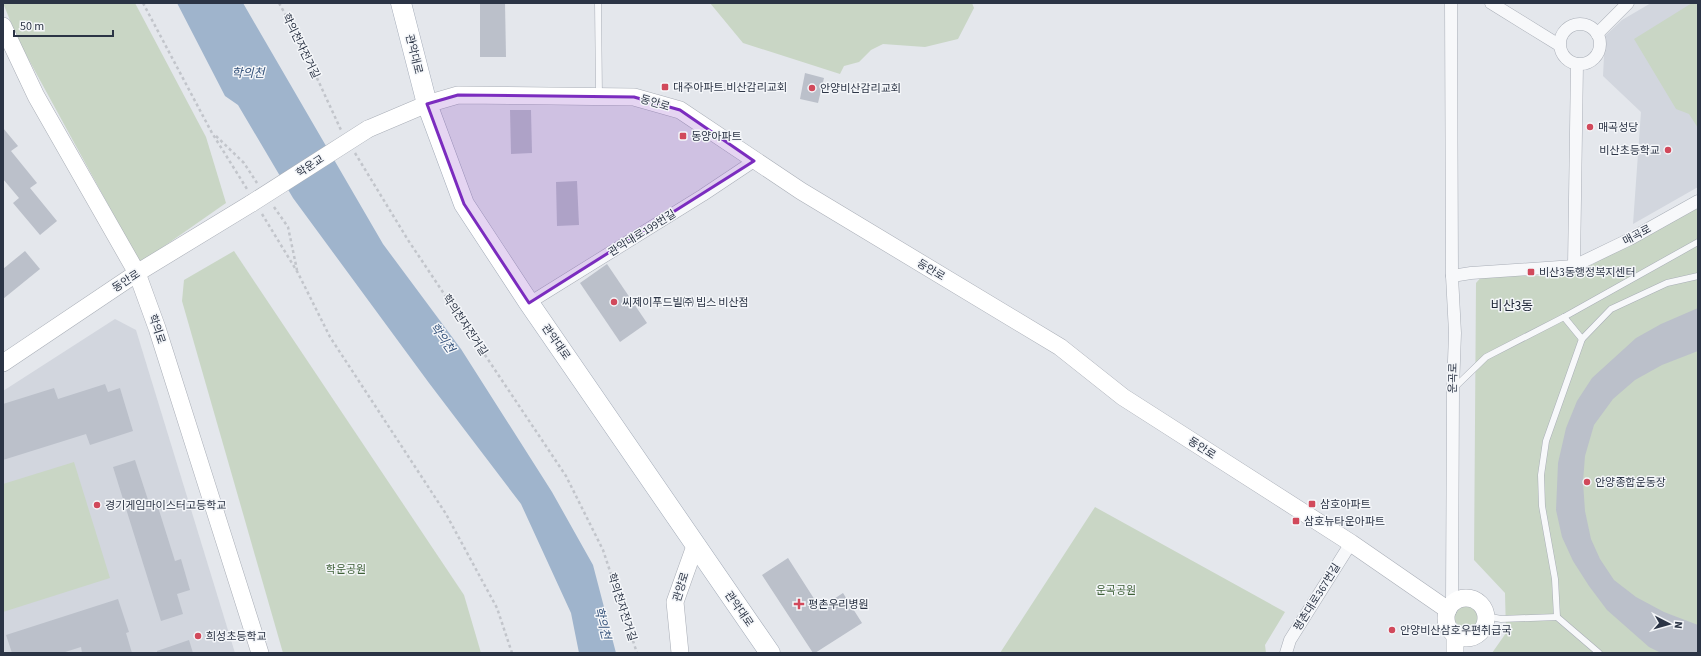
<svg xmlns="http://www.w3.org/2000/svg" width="1701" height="656" font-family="'Source Sans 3','Noto Sans KR',sans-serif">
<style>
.built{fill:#d2d6de}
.green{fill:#c9d6c5}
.water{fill:#9fb4cc}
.building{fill:#bbc0ca}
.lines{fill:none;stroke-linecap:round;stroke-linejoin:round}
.lane-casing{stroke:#a9aeb7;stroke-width:7}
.street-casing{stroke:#a9aeb7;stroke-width:13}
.secondary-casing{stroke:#a9aeb7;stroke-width:18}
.primary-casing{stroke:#a3abb8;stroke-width:21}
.path{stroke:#c2c5cb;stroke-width:2.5;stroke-dasharray:3 3;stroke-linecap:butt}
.lane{stroke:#f7f8fa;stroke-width:6}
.street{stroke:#f7f8fa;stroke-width:12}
.secondary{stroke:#fff;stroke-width:17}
.primary{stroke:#fff;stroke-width:20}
.secondary-bridge-casing{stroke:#a9aeb7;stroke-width:18;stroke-linecap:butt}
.secondary-bridge{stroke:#fff;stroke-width:17}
.marked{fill:#7b2cbf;fill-opacity:0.2;stroke:#7b2cbf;stroke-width:3;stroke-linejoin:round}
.poi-dot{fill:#d1495b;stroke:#f4f6f9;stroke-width:1.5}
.labels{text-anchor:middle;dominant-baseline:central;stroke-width:3;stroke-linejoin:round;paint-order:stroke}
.street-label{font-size:11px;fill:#2b3445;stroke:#f4f6f9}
.poi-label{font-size:11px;fill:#2b3445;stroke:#f4f6f9;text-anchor:start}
.park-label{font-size:11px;fill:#3f6138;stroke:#f4f6f9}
.water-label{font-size:12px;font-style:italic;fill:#34527a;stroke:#f4f6f9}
.quarter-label{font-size:13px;fill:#1d2536;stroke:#f4f6f9}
</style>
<rect width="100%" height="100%" fill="#e4e7ec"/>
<g class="built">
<path d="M1651 3H1698V187L1633 224 1641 112 1603 76 1605 36 1622 20Z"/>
<path d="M115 319 136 330 235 653H3V391Z"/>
</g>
<g class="green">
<path d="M3 3H135L206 137 226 203 140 263 18 40Z"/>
<path d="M710 3H972L974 8 958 39 925 47 883 44 871 50 859 62 844 66 840 74 743 43Z"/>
<path d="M1692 3H1698V128L1689 114 1676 109 1634 39Z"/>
<path d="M1698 207V653H1492L1506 633 1505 593 1474 560 1476 283 1483 275 1571 276Z"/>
<path d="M234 251 464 595 481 653H283L182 301 184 280Z"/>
<path d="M74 462 110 578 3 612V484Z"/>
<path d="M1095 507 1285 612 1265 645 1266 653H1000Z"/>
<circle cx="1466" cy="618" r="12"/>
</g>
<path class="water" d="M177 3H243L383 244 461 349 552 492 593 565 616 653H579L571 613 521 504 429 383 293 198 238 105 225 96Z"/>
<g class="building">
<path d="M480 3H505L506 57H480Z"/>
<path d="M805 73 824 78 818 103 800 99Z"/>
<path d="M510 110H531L532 153 511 154Z"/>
<path d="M3 128 18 146 11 151 37 183 30 188 57 221 40 235 13 203 19 198 3 179Z"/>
<path d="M577 181 579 225 557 226 556 182Z"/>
<path d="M25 251 40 269 3 299V269Z"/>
<path d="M607 264 647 323 620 342 580 283Z"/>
<path d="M1698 308V351L1662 365 1635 380 1613 399 1594 425 1585 456 1583 482 1585 511 1591 539 1600 559 1614 580 1636 597 1664 612 1698 625V653H1661L1649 647 1607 610 1589 586 1573 561 1562 537 1556 510 1558 463 1566 428 1577 401 1592 378 1636 338 1661 324Z"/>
<path d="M105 384 108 392 120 388 133 431 90 445 86 434 3 460V404L54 388 58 399Z"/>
<path d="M135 460 151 509 158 507 175 561 181 559 190 590 177 594 183 614 161 621 113 467Z"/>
<path d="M788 558 820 608 843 593 862 623 815 653H813L762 575Z"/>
<path d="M118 599 129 632 126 633 132 653H82L81 647 62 653H12L6 635Z"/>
<path d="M189 640 193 653H157V651Z"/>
</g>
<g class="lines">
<defs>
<g id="lane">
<path d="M598 3 599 96"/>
<path d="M1564 317 1698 242"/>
<path d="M1455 387 1486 357 1564 317 1582 339"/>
<path d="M1486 616 1501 619 1557 617"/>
<path d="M1599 653 1557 617 1555 579 1542 506 1541 475 1546 441 1582 339 1611 309 1667 283 1698 276"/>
</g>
<g id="street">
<path d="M1451 3 1452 276"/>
<path d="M1491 3 1559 45"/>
<circle cx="1580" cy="44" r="20"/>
<path d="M1597 34 1628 3"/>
<path d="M1574 266 1577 64"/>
<path d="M529 303 703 195 754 161"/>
<path d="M1452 603 1453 389 1455 333 1452 276 1471 273 1574 266 1630 239 1698 201"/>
<path d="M1286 653 1290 640 1351 543"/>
</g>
<g id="secondary">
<path d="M3 26 36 96 137 273 157 328 260 653"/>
<path d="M368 129 427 104 458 95 634 97 680 110 801 191 1060 347 1123 397 1351 543 1448 610"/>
<path d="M3 363 137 273 252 203"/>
<circle cx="1466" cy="618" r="20"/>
<path d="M680 653 675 602 695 546"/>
<path d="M1455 653V635"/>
</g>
<path id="primary" d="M401 3 427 104 464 204 529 303 770 653"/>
</defs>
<use href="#lane" class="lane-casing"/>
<use href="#street" class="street-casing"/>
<use href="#secondary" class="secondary-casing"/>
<use href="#primary" class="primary-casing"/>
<g class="path">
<path d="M143 3 212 133 247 189"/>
<path d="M279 3 298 37 341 130"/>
<path d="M216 136 244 163 257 183"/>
<path d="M355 153 408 240 566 476 603 550 637 653"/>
<path d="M274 207 288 227 297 270"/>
<path d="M262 214 298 273 330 337 446 514 497 608 512 653"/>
</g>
<use href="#lane" class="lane"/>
<use href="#street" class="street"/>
<use href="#secondary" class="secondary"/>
<use href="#primary" class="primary"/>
<defs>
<path id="secondary-bridge" d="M252 203 368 129"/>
</defs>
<use href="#secondary-bridge" class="secondary-bridge-casing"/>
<use href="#secondary-bridge" class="secondary-bridge"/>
</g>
<path class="marked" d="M458 95 634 97 680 110 754 161 529 303 464 204 427 104Z"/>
<g class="poi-dot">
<rect x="661" y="83" width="8" height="8" rx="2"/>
<circle cx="812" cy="88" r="4"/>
<circle cx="1590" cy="127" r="4"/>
<rect x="679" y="132" width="8" height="8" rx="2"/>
<circle cx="1668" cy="150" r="4"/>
<rect x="1527" y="268" width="8" height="8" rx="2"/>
<circle cx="614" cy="302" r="4"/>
<circle cx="1587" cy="482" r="4"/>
<rect x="1308" y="500" width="8" height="8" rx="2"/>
<circle cx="97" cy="505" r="4"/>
<rect x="1292" y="517" width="8" height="8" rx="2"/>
<path d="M797 598h4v4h4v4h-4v4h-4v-4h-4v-4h4z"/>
<circle cx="1392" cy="630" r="4"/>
<circle cx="198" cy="636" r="4"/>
</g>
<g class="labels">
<g class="street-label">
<text transform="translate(301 46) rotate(64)">학의천자전거길</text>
<text transform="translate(414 54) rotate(76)">관악대로</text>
<text transform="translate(655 103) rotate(17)">동안로</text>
<text transform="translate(310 166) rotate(-33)">학운교</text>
<text transform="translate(642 233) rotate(-32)">관악대로199번길</text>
<text transform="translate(1637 235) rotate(-28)">매곡로</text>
<text transform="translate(931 270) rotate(31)">동안로</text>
<text transform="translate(126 281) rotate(-33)">동안로</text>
<text transform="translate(465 325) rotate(56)">학의천자전거길</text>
<text transform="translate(157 329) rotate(71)">학의로</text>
<text transform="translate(556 342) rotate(55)">관악대로</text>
<text transform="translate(1453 378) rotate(-89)">운곡로</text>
<text transform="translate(1202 448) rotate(33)">동안로</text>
<text transform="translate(681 587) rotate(-73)">관양로</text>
<text transform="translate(1317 597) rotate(-58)">평촌대로367번길</text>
<text transform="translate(622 607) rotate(72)">학의천자전거길</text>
<text transform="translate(739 609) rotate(55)">관악대로</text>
</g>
<g class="poi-label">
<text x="673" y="87">대주아파트.비산감리교회</text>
<text x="820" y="88">안양비산감리교회</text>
<text x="1598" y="127">매곡성당</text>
<text x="691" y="136">동양아파트</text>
<text x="1660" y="150" text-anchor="end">비산초등학교</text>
<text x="1539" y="272">비산3동행정복지센터</text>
<text x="622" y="302">씨제이푸드빌㈜ 빕스 비산점</text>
<text x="1595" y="482">안양종합운동장</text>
<text x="1320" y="504">삼호아파트</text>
<text x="105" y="505">경기게임마이스터고등학교</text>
<text x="1304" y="521">삼호뉴타운아파트</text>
<text x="808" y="604">평촌우리병원</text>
<text x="1400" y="630">안양비산삼호우편취급국</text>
<text x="206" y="636">희성초등학교</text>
</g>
<g class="park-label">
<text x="346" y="569">학운공원</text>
<text x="1116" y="590">운곡공원</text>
</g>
<g class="water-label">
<text x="248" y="73">학의천</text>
<text transform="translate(442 338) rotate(55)">학의천</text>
<text transform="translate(602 623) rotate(76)">학의천</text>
</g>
<g class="quarter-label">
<text x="1512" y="306">비산3동</text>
</g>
</g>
<rect width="1701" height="656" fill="none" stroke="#2b3445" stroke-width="8"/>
<g transform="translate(1669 624) rotate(96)" stroke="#f4f6f9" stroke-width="3" paint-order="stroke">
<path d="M0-3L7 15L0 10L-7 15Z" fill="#2b3445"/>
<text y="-6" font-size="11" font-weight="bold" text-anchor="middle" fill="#2b3445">N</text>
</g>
<path d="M14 30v6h99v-6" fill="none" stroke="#2b3445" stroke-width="2"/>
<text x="20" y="30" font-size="12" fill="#2b3445" stroke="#f4f6f9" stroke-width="3" paint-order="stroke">50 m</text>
</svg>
